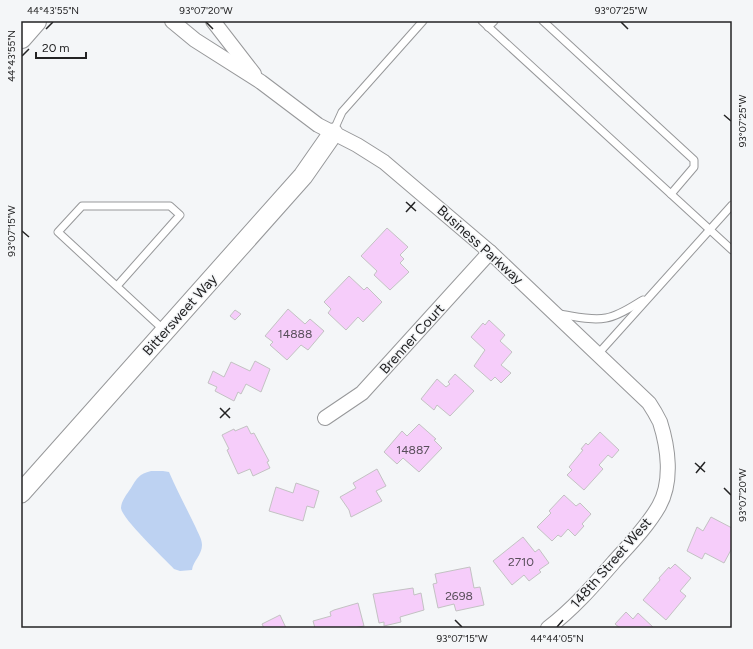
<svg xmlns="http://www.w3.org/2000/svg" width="753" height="649" font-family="Figtree,sans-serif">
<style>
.water{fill:#bdd2f2}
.building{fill:#f6cdfa;stroke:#c3c2c3}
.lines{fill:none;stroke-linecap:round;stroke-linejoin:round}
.lane-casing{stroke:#97989a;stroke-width:9}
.street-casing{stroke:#97989a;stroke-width:16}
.secondary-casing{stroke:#97989a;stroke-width:21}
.highway-casing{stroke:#97989a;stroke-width:24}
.lane{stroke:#fff;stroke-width:7}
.street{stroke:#fff;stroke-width:14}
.secondary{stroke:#fff;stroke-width:19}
.highway{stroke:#fff;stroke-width:22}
.ticks{fill:none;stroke:#232324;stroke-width:1.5}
.labels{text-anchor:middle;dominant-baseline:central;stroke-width:3;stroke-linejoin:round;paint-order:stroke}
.number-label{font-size:12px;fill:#584e5a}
.street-label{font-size:14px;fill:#232324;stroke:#f4f6f8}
.neatline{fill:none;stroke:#232324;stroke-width:1.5}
.ticks-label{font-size:10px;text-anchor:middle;fill:#232324}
</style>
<rect width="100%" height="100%" fill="#f4f6f8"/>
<path class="water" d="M151 471H163L169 472C177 491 187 509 196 528 198 533 202 539 202 545 202 555 193 561 192 570L180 571 174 569C164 558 122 519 121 508 121 501 127 494 131 488 137 478 139 474 151 471Z"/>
<g class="building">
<path d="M387 228 408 247 400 255 404 259 400 263 409 272 390 290 374 275 377 271 361 256Z"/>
<path d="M349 276 364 290 367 287 382 302 363 322 358 317 346 330 328 313 331 309 324 302Z"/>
<path d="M288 309 305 324 310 319 324 331 308 350 301 345 287 360 270 345 273 342 265 336Z"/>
<path d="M235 310 241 314 235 320 230 316Z"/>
<path d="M489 320 505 335 500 341 512 352 501 365 511 373 501 383 495 377 491 381 474 366 485 350 471 337 483 323 485 325Z"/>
<path d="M255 361 270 369 261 392 246 384 241 394 238 392 234 401 215 391 217 387 208 383 213 371 224 377 231 362 250 371Z"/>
<path d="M455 374 474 391 450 416 437 405 434 410 421 399 437 379 446 387 450 384 448 382Z"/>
<path d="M419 424 436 439 434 440 442 448 419 472 403 458 397 464 384 452 402 431 407 436Z"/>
<path d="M247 426 251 434 254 433 269 461 267 462 270 468 253 476 250 469 238 474 227 450 229 449 222 435 234 429 235 431Z"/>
<path d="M600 432 619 450 612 458 608 455 599 465 603 469 584 490 567 475 572 470 569 467 583 450 581 449 586 443 588 445Z"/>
<path d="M377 469 386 486 376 491 382 501 351 517 349 510 340 497 356 488 353 483Z"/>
<path d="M296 483 319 491 314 508 307 506 303 521 269 511 276 487 293 493Z"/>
<path d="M564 495 576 506 580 503 591 514 582 524 584 526 575 536 568 529 561 537 558 535 552 541 537 527 551 513 549 511Z"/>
<path d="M711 517 732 528V548L724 563 705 553 702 559 687 551 697 527 703 531Z"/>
<path d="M523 537 535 552 539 549 549 563 539 570 541 572 529 581 524 575 512 585 493 561Z"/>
<path d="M675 564 691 578 680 591 686 596 666 620 643 600 660 580 659 578 669 567 670 569Z"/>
<path d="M470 567 474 588 480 587 484 605 456 611 454 604 438 608 433 584 437 583 435 574Z"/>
<path d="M413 588 414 595 421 593 424 610 400 617 401 622 384 626V622L379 623 373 594Z"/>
<path d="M358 603 364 626 354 628H315L313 621 331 616 330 612 334 610Z"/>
<path d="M626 612 633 619 638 613 654 628H620L615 624Z"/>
<path d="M280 615 286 628H264L262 624Z"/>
</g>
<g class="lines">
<defs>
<g id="lane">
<path d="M482 21 732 250"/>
<path d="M543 21 694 160V167L671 194"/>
<path d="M488 27 494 21"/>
<path d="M333 132 342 112 423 21"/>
<path d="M117 286 180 215 170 206H82L58 232 165 331"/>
<path d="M559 314C574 316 591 321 606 318 619 316 633 306 643 300"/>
<path d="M598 354 732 205"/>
</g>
<g id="street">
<path d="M172 21 195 40 261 82 318 125 357 145 384 162 490 252 649 403C653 409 657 416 660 422 668 447 673 481 659 506 647 527 629 545 613 563 593 586 573 609 548 628"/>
<path d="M213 21 254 74"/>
<path d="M325 418 362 393 490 252"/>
</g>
<path id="secondary" d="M21 493 303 176 333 133"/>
<path id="highway" d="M21 37 35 21"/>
</defs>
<use href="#lane" class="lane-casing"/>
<use href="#street" class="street-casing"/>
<use href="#secondary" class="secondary-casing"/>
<use href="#highway" class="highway-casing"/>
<use href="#lane" class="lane"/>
<use href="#street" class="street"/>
<use href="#secondary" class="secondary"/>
<use href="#highway" class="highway"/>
</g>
<path class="ticks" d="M206 22 213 29M621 22 628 29M46 29 53 22M22 56 29 49M724 115 731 121M406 202 416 211M406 212 415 202M22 231 29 237M220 408 230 418M220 418 230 408M695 463 705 472M696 473 705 462M724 488 731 495M455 620 462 627M557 627 563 620"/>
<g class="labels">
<g class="number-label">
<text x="295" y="334">14888</text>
<text x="413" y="450">14887</text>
<text x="521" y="562">2710</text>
<text x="459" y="596">2698</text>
</g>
<g class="street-label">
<text transform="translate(480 245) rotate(42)">Business Parkway</text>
<text transform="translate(180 315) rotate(-48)">Bittersweet Way</text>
<text transform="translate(412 339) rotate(-48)">Brenner Court</text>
<text transform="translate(611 563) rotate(-49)">148th Street West</text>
</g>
</g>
<rect width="753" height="649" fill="none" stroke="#f4f6f8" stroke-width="44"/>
<path d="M36 52v6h50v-6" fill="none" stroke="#232324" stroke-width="2"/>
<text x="42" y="52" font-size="12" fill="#232324" stroke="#f4f6f8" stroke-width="3" paint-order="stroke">20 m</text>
<rect x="22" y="22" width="709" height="605" class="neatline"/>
<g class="ticks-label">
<text x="53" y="14">44°43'55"N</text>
<text x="206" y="14">93°07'20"W</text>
<text x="621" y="14">93°07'25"W</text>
<text transform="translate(11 56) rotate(-90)" y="4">44°43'55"N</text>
<text transform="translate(742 121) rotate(-90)" y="4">93°07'25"W</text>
<text transform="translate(11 231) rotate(-90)" y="4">93°07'15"W</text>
<text transform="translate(742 495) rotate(-90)" y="4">93°07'20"W</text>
<text x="462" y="642">93°07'15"W</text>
<text x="557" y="642">44°44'05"N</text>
</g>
</svg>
